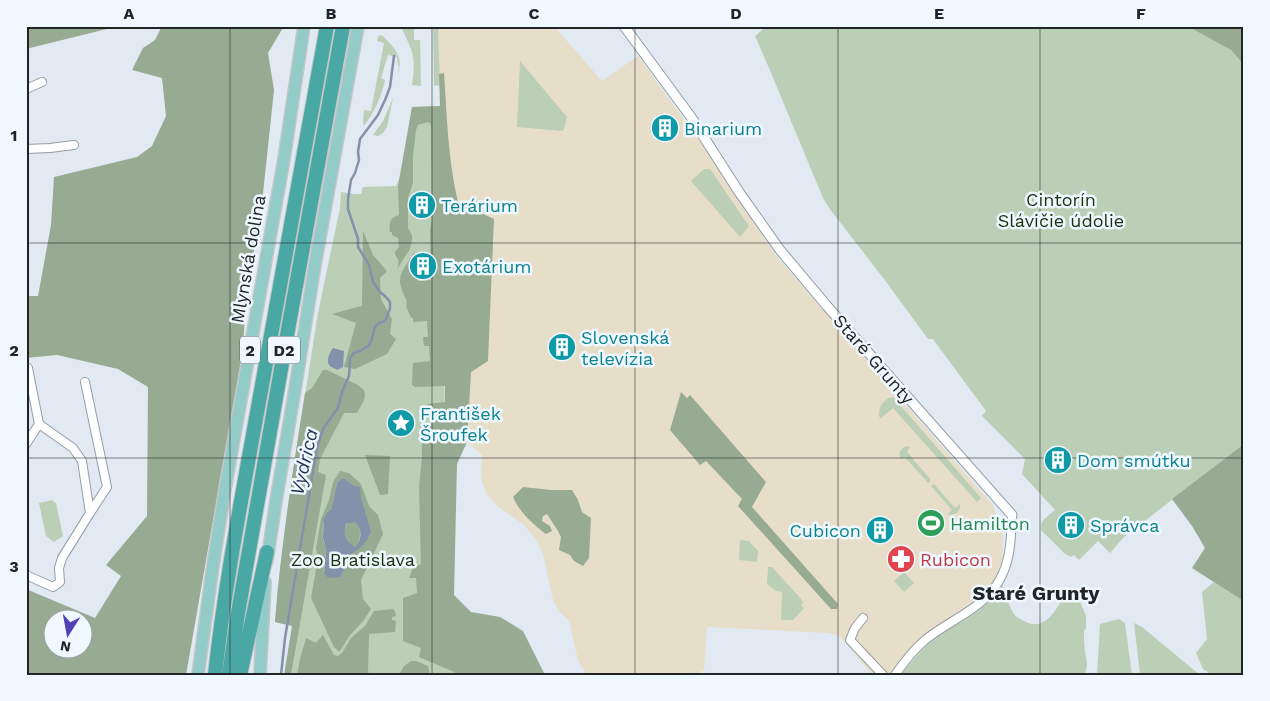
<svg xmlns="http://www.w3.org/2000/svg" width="1270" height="701" font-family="'Work Sans',sans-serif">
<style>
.commercial{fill:#e7dec9}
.green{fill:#bbceb6}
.forest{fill:#97ab93;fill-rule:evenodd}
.water{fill:#8491aa;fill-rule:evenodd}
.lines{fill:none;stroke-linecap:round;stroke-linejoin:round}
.stream{stroke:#8491aa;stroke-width:2.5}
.minor-casing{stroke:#959da4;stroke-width:10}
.tertiary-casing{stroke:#959da4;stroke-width:11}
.primary-casing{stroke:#c5c6c7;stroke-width:14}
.motorway-casing{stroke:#c5c6c7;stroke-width:16}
.minor{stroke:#fff;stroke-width:8}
.tertiary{stroke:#fff;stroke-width:9}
.primary{stroke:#92cbc8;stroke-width:11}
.motorway{stroke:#4aa8a4;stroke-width:14}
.grid{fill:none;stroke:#212427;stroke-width:1;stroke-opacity:0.55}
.labels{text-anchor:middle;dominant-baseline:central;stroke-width:5;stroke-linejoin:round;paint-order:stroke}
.shield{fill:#eff7ff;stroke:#5f6368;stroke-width:1}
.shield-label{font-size:16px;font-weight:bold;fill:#212427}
.culture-label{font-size:18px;fill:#0d838f;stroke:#eff7ff;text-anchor:start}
.park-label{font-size:18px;fill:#17340f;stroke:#eff7ff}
.street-label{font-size:18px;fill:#212427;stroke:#eff7ff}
.leisure-label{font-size:18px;fill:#27864d;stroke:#eff7ff;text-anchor:start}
.health-label{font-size:18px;fill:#be3a42;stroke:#eff7ff;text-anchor:start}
.water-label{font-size:19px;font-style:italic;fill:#1e3055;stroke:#eff7ff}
.quarter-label{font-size:20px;font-weight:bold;fill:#212427;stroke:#eff7ff}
.neatline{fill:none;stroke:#212427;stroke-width:2}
.grid-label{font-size:16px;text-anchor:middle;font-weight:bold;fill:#212427}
</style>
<rect width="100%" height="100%" fill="#e1eaf2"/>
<path class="commercial" d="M438 26H554L602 81 638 56 713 160 776 256 992 504 1003 531 1002 560 994 584 980 599 919 640 889 675H872L845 642 838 636 829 633 707 627 704 670 698 675H588L584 671 578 660 569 621 559 611 553 600 543 554 536 540 525 526 496 505 486 493 482 482 481 472 482 455 467 442 440 106Z"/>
<g class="green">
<path d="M401 26H414V40H420L421 86 412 85C414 73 415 61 411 49 408 41 404 34 401 26Z"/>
<path d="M433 26H438L440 85 434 86Z"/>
<path d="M767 26H1187L1231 50 1244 65V444L1124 537 1110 553 1098 541 1079 560 1074 555 1071 557 1065 554 1041 530C1039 521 1048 516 1055 510L1022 474 1025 459 982 416 986 411 933 339H928L884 279 829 208 823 198 769 68 755 36Z"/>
<path d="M379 35 383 36C397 51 403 56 398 77L399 66H398L397 57 388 55 381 78 385 80C382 96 374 113 364 126L363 124 364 110 371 111 384 43 377 41Z"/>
<path d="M520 61 567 117 564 129 562 131 517 127Z"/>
<path d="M393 98 387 127 383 133 378 136 373 135 383 121Z"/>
<path d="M440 106 445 424 423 568 484 675H291L298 627 275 622 278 585 293 471 318 313 340 208 341 192 354 194H361L363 187 396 186 401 174 412 107Z"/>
<path d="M704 169H710L749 226 740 237 691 181Z"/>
<path d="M893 397 981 498 977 502 893 408 880 419C877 409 882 399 893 397Z"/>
<path d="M907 446 910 447 907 452 931 480 928 483 905 457 902 459C897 454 900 448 907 446Z"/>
<path d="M934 484 955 508 960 504C961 511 955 516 948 514L952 510 931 486Z"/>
<path d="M52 500 56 503 63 536 54 542 46 536 39 503Z"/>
<path d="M740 540 749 541 758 551 757 562 739 560Z"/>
<path d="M768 567H772L801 599 803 603 801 605 804 608 793 620H781L782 592 776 591 767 584Z"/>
<path d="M904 572 914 583 904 592 894 581Z"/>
<path d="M1214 582 1242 600 1244 604V675H1212L1203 669 1196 653 1207 639 1202 592Z"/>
<path d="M1002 585C1005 593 1009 607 1014 614 1016 617 1020 619 1024 621 1042 632 1056 613 1062 598L1078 597 1086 616V628L1084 631C1084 637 1084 644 1085 651 1086 661 1089 664 1084 675H901C909 665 923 647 933 640 958 622 985 612 1002 585Z"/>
<path d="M1119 619 1125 623 1132 675H1097L1100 624Z"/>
<path d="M1134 623 1142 627 1200 675H1140Z"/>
</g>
<g class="forest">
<path d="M26 26H119L26 49Z"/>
<path d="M160 26H209L210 28 217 26H284L268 53 274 90 259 231 247 279 243 349 186 675H26V589L95 618 121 576 106 565 147 516 148 387 118 369 57 355 26 358V296H38L51 225 54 177 137 157 152 146 166 116 162 78 132 70 143 48 155 40 161 28ZM52 618H82V648H52Z"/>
<path d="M1187 26H1244V65L1231 50Z"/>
<path d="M444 73C447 117 448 160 458 202L494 219 488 361 471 372 467 442 457 464 454 595 471 612 500 617 523 631 545 675H461L419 657 421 648 403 641V598L417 593 416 578H409L413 568 421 564 419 487 422 458V436L425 428 432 424V414L426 409 428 404 445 402V386L415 387 412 385 413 363 430 361 429 346H424L423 337H428L427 321 413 322V318H411L406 306C408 300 406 300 404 295 402 291 399 282 400 278 401 271 410 259 414 253L415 255H416V259L412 260 413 272 418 273V281L431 280 430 229 432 219 431 124 428 122 418 125 416 130 413 156V183L408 198V228L412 235V240L410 249 397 269C398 266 399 263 398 259 396 256 395 256 395 252L399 247 398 238 392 235V232H390C389 223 389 218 399 215L398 186 412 107 440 106 439 74Z"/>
<path d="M363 231 373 255 387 271 380 278 381 299 392 319 390 334 396 339 387 354 355 369 344 367 356 323 332 314 362 306Z"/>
<path d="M323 370H327L358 385 364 390C367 399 361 405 357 413H344L320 459 318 472 326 475 291 675H284L292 626 275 622C281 545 293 469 305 393L312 388Z"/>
<path d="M681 392 687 398 690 395 766 482 752 507 838 604 837 609H831L738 506 742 499 706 461 700 465 670 430Z"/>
<path d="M1244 444V604L1242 600 1192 568 1205 548 1192 526 1172 499Z"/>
<path d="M365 455 390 456 388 494 380 495Z"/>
<path d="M340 471 349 473 361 484 369 506 378 515 383 534 361 580 363 599 371 609 364 620 350 635 340 651H338L334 647 311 598 318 559 316 548 321 519 329 500 333 482ZM339 480 348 481 353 485 357 486C360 492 360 497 362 503 365 514 369 524 370 536L356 551 351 554 341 576 324 575C323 567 325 559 326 551 326 546 324 543 323 539 322 529 323 516 331 510Z"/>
<path d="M523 487 551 490H572L578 500 582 512 591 518 589 558 583 566 574 561 570 555 559 550 561 537 558 531 547 514 543 516 542 521 550 526 552 531 546 534C533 524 520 513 513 497Z"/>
<path d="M351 522H354L358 524C361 531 361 541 355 547H352C347 539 338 527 351 522Z"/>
<path d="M393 609 395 612 396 616 392 617V620L396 621 395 632 369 634 368 672 371 675H297L300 659 306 638 316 643 323 635 334 655 338 656 342 653 351 638 365 626 374 611Z"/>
<path d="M411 661H416L428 666 430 675H399L404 666Z"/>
</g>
<g class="water">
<path d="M333 348 344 351 343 367 337 370C335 368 332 368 330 366 325 361 330 352 333 348Z"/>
<path d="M341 479H345L353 485 360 487 361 498 371 532C368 541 359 550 351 554L341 576C335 578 329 580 324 574L326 549 323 537 324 518 327 513 331 510 338 482ZM354 522C363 526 362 541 355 547 347 543 342 533 346 524Z"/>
</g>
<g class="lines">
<path class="stream" d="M281 675 285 638 317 448 323 429 338 408 342 392 349 376 350 358 354 353 360 351 368 346 371 342 375 327 379 323 385 321 390 309V302L386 297 380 292 373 282 369 265 358 247V239L348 209V199L351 180 355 173 359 160 358 152 360 139 378 115 385 100 390 87 394 56"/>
<defs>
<g id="minor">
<path d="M26 89 42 82"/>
<path d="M26 149 50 148 74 145"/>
<path d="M28 368 39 424"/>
<path d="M85 382 107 487 90 513"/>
<path d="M26 444 39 424 73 448 82 461 90 513 62 558 59 568 60 582 53 587 26 575"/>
<path d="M863 618 855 628 850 640 883 675"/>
<path d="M895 675C904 662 913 650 925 640 952 618 989 607 1003 573 1011 555 1011 535 1012 515"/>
</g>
<path id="tertiary" d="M624 26 691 117 739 192 780 250 827 306 1012 515"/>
<g id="primary">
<path d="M267 561 276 501 295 389 315 265 358 26"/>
<path d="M198 675 212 572 225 489 284 159 304 26"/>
<path d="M260 675 265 582"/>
</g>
<g id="motorway">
<path d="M215 675C224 591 240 507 255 424 278 292 303 159 327 26"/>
<path d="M229 675 238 613 286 341 343 26"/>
<path d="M240 675 267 552"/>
</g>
</defs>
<use href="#minor" class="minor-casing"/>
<use href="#tertiary" class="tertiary-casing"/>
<use href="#primary" class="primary-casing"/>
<use href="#motorway" class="motorway-casing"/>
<use href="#minor" class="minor"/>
<use href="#tertiary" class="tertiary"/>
<use href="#primary" class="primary"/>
<use href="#motorway" class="motorway"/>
</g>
<path class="grid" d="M230 26V675M432 26V675M635 26V675M838 26V675M1040 26V675M26 243H1244M26 458H1244"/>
<defs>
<symbol id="building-disc" viewBox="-11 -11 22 22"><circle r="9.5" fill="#0f9aa8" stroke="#eff7ff"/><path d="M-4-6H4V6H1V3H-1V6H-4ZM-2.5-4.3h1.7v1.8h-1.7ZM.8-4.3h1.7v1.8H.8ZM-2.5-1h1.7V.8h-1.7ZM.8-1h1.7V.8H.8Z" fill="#fff"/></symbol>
<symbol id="sight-disc" viewBox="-11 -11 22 22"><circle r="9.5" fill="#0f9aa8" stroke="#eff7ff"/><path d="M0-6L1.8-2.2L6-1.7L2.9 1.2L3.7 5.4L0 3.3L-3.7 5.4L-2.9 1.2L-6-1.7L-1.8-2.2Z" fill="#fff"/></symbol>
<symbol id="stadium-disc" viewBox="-11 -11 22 22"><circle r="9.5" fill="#2e9e5b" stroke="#eff7ff"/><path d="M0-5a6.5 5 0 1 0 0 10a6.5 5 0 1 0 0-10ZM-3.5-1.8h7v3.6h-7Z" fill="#fff"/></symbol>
<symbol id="pharmacy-disc" viewBox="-11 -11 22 22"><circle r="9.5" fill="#e0444e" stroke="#eff7ff"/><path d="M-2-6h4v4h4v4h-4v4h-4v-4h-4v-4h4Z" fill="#fff"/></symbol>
</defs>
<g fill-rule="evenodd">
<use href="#building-disc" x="649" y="112" width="32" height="32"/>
<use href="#building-disc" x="406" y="189" width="32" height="32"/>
<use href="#building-disc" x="407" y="250" width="32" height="32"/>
<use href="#building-disc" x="546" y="331" width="32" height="32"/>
<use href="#sight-disc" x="385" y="407" width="32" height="32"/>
<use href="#building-disc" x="1042" y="444" width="32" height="32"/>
<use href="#stadium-disc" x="915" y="507" width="32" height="32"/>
<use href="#building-disc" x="1055" y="509" width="32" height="32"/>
<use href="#building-disc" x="864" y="514" width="32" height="32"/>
<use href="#pharmacy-disc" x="885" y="543" width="32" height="32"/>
</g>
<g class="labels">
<g class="shield">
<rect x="240" y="336.5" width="20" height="27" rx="4"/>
<rect x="268" y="336.5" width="32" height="27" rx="4"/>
</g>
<g class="shield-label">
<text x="250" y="350">2</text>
<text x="284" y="350">D2</text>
</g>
<g class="culture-label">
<text x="684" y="128">Binarium</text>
<text x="441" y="205">Terárium</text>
<text x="442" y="266">Exotárium</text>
<text x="581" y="337">Slovenská<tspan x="581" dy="21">televízia</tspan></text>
<text x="420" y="413">František<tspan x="420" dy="21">Šroufek</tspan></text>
<text x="1077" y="460">Dom smútku</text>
<text x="1090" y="525">Správca</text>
<text x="861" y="530" text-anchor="end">Cubicon</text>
</g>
<g class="park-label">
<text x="1061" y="199">Cintorín<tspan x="1061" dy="21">Slávičie údolie</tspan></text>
<text x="353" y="559">Zoo Bratislava</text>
</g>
<g class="street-label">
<text transform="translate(248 259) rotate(-80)">Mlynská dolina</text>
<text transform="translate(874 359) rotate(49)">Staré Grunty</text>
</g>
<g class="leisure-label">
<text x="950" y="523">Hamilton</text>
</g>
<g class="health-label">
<text x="920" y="559">Rubicon</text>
</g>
<g class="water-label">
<text transform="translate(304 462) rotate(-77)">Vydrica</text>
</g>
<g class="quarter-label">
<text x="1036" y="593">Staré Grunty</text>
</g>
</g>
<rect width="1270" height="701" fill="none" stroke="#eff7ff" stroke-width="55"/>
<g transform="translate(68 634) rotate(191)"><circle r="24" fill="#eff7ff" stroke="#9da3a9"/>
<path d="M0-4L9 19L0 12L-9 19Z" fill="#5440b7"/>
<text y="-8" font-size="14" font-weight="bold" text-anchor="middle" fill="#212427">N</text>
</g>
<rect x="28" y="28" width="1214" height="646" class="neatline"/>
<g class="grid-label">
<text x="129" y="19">A</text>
<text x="331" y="19">B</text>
<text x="534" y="19">C</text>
<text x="736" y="19">D</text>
<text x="939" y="19">E</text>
<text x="1141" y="19">F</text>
<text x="14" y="141">1</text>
<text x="14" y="356">2</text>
<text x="14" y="572">3</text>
</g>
</svg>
